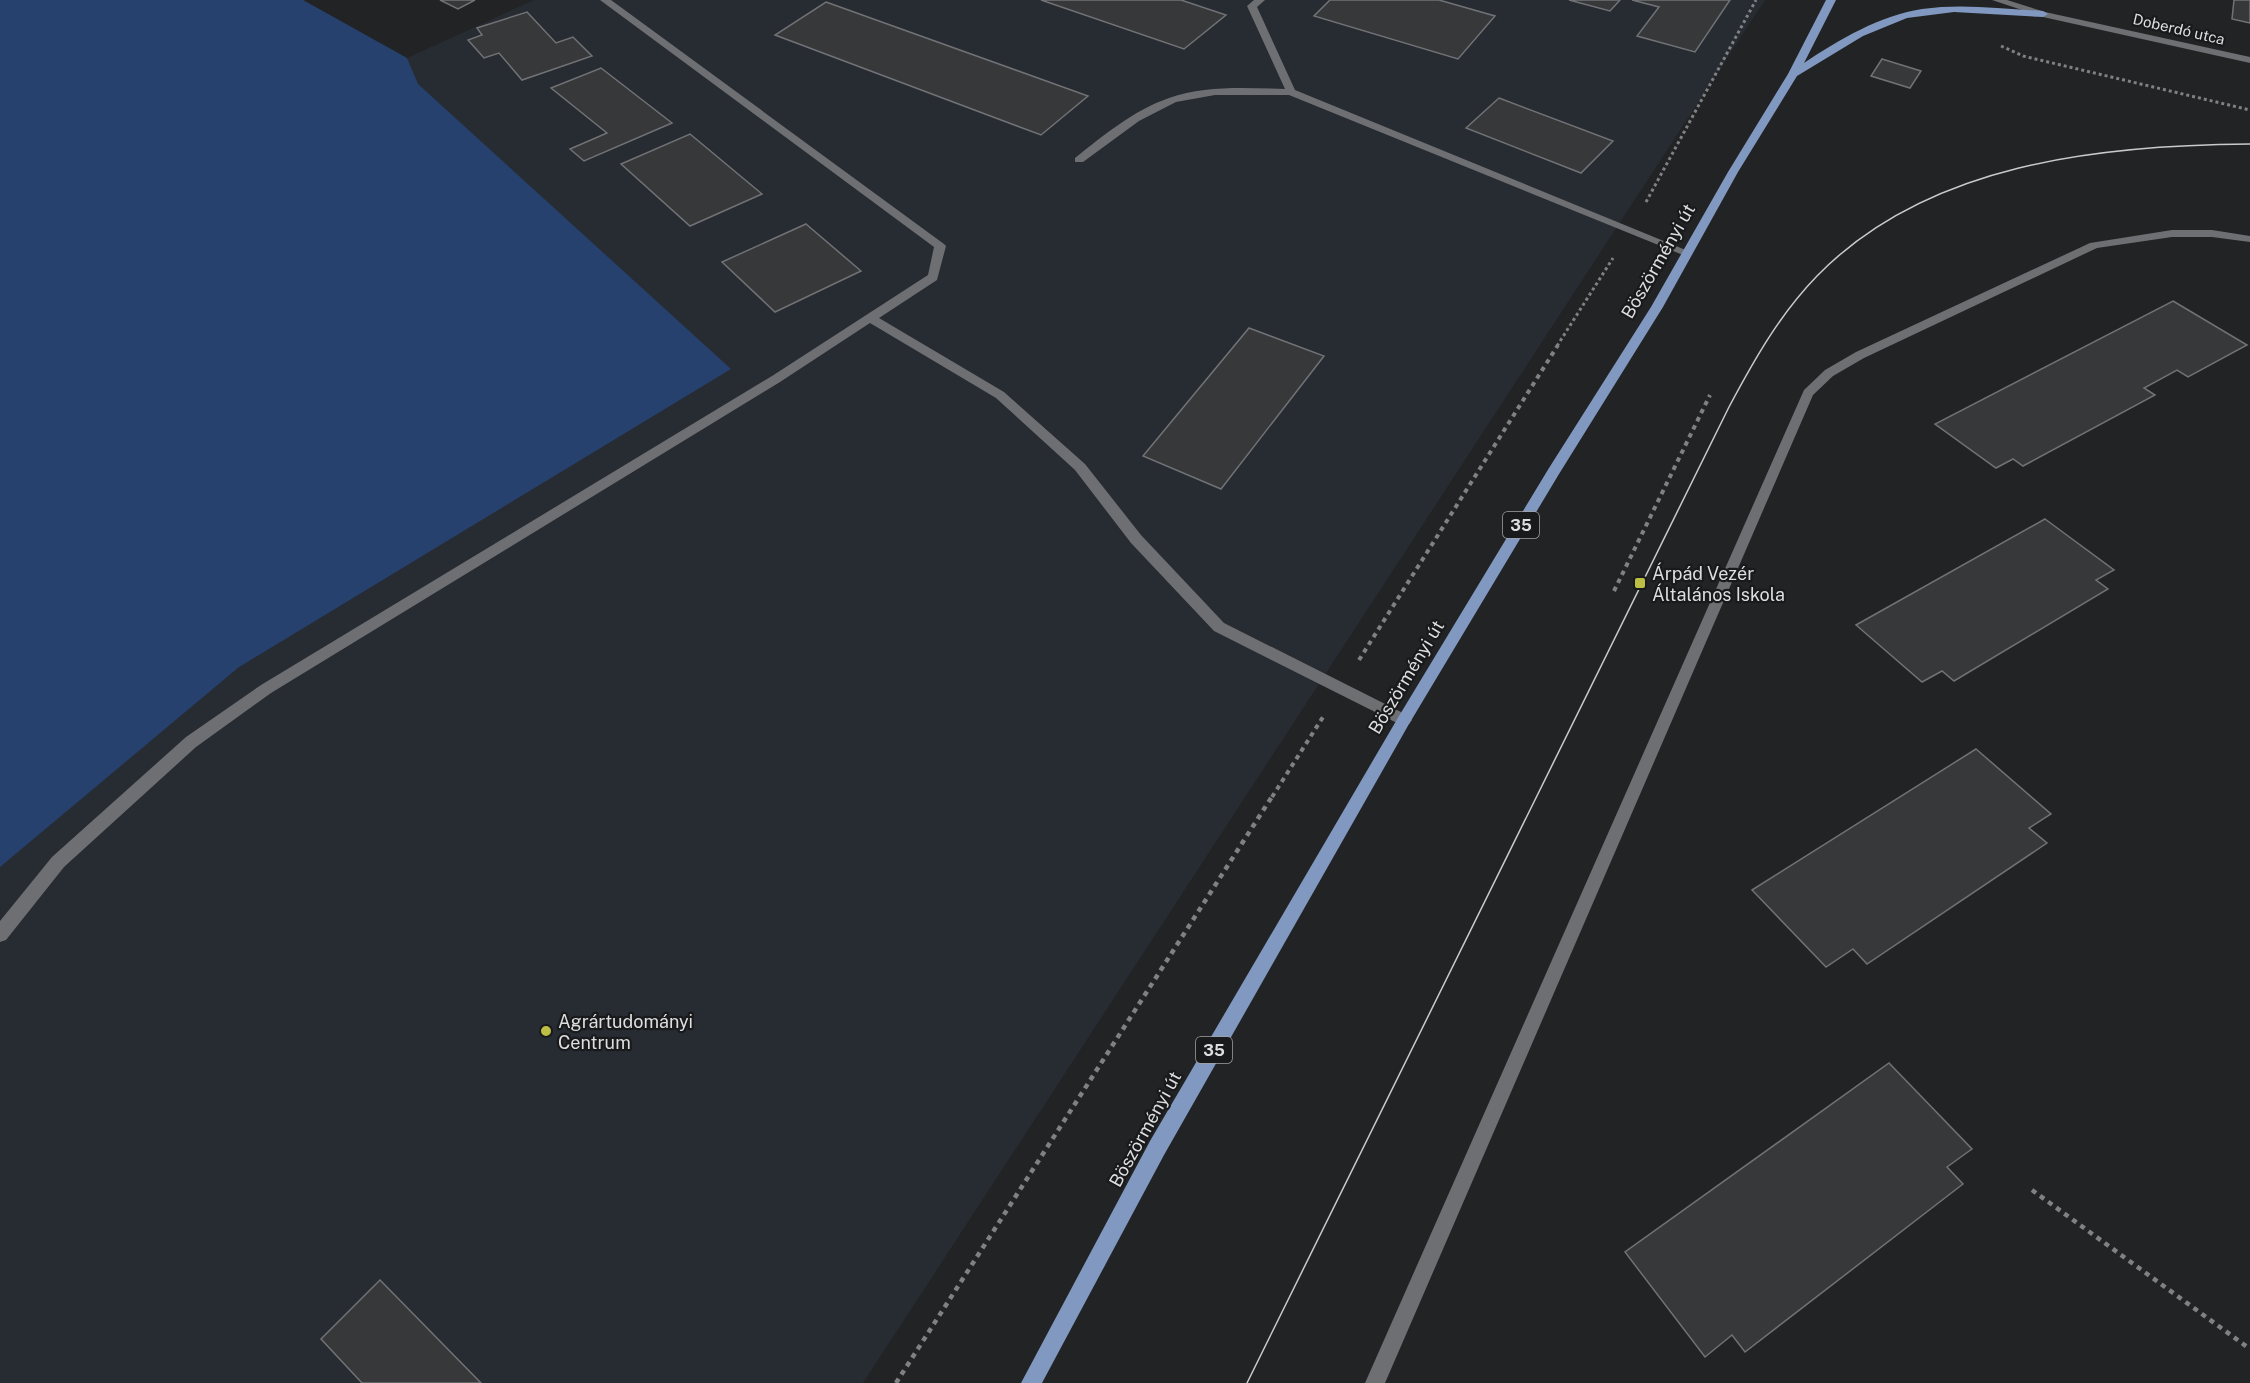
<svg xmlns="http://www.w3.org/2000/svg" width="2250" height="1383" font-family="'Public Sans',sans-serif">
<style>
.built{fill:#272b32}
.green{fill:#27416e}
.building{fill:#37383a;stroke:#717275;stroke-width:1.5}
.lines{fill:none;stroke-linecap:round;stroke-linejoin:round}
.path-far2{stroke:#808183;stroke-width:3;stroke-dasharray:3 3;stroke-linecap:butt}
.path-far1{stroke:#808183;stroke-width:4;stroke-dasharray:4.5 4.5;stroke-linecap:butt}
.path{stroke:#808183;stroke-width:4.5;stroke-dasharray:5 5;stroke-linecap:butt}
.service{fill:#6e6f72;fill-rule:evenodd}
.minor{fill:#6e6f72;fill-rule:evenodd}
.tertiary{fill:#6e6f72;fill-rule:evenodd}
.primary{fill:#8198c0;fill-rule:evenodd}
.tram{stroke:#cacacc;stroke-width:1.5}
.poi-dot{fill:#bcbf43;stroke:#191a1c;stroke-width:2}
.labels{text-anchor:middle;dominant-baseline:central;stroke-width:4.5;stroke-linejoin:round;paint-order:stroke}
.far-street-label{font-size:15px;fill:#dedee0;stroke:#191a1c}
.shield{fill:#191a1c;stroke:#a3a3a5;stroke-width:1.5}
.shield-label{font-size:16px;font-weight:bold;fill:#dedee0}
.street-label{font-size:18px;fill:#dedee0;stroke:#191a1c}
.poi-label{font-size:18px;fill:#dedee0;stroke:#191a1c;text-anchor:start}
</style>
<rect width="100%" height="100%" fill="#222325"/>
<path class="built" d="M0 0H303L407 58 534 0H1765L863 1383H0Z"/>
<path class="green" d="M0 0H303L407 58 418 84 731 369 239 667 0 867Z"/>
<g class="building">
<path d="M440 0H475L458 9Z"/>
<path d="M1041 0H1181L1226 15 1184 49Z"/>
<path d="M1330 0H1439L1495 16 1458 59 1314 16Z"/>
<path d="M1569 0H1620L1610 11Z"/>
<path d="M1632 0H1730L1695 52 1637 36 1659 7Z"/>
<path d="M2234 0H2250V23L2232 19Z"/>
<path d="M826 2 1088 96 1041 135 775 35Z"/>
<path d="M527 12 556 43 573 37 592 56 522 80 499 53 484 58 468 40 482 35 477 28Z"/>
<path d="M1882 59 1921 71 1910 88 1871 76Z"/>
<path d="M601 68 672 123 584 161 570 149 607 133 551 88Z"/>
<path d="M1499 98 1613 141 1581 173 1466 128Z"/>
<path d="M690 134 762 194 690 226 621 164Z"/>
<path d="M806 224 861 271 775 312 722 262Z"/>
<path d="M2173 301 2247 345 2188 377 2177 370 2144 388 2155 395 2023 466 2013 459 1996 468 1935 424Z"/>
<path d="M1249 328 1324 356 1221 489 1143 456Z"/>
<path d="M2045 519 2114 570 2096 580 2108 589 1954 681 1942 671 1922 682 1856 625Z"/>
<path d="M1976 749 2051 814 2029 828 2047 843 1867 964 1853 949 1826 967 1752 890Z"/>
<path d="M1889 1063 1972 1149 1947 1167 1963 1184 1745 1352 1732 1335 1705 1357 1625 1252Z"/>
<path d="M380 1280 481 1383H362L321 1339Z"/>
</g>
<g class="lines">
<g class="path-far2">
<path d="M2001 46 2023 56 2250 110"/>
<path d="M1646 202 1756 0"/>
<path d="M1557 346 1613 258"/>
</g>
<g class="path-far1">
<path d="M1614 591 1710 395"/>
<path d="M1359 660 1558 345"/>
<path d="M1272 797 1323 717"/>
</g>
<g class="path">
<path d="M2032 1190 2250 1349"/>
<path d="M896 1383 1273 795"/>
</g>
<g class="service">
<path d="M600 0H611L944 244 946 246 937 280 879 318 1004 392 1085 464 1141 535 1224 623 1409 716 1412 720 1409 724H1399L1214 631 1131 543 1075 470 996 398 870 323 780 382 271 693 196 747 64 867 6 940 0 942V921L52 857 186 737 261 685 772 376 928 275 934 247Z"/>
<path d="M1254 0H1265L1257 7 1295 90 1693 253 1687 257 1683 255 1289 95H1215L1176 102 1139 121 1083 162H1075V158C1104 135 1134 110 1169 98 1205 85 1247 88 1285 89L1247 6Z"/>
</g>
<path class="minor" d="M2172 230H2212L2250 236V242L2212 237H2172L2097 248 1864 358 1833 376 1813 395 1385 1383H1365L1804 390 1825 370 1856 352 2090 243Z"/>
<path class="tertiary" d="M1992 0H2007L2045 12 2250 57V63L2043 17Z"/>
<path class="primary" d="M1826 0H1836L1804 63C1840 39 1879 16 1922 9 1962 3 2003 9 2043 11L2048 14 2043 17 1954 12 1907 18 1863 36 1797 76 1738 172 1663 307 1559 474 1409 724 1164 1155 1042 1383H1021L1150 1141 1399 716 1549 468 1651 307 1728 172 1788 74Z"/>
<path class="tram" d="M1247 1383 1729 407C1754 360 1780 314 1817 276 1927 163 2101 145 2250 144"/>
</g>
<g class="poi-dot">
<rect x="1634" y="577" width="12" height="12" rx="3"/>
<circle cx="546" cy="1031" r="6"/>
</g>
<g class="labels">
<g class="far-street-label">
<text transform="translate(2179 29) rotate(13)">Doberdó utca</text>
</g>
<g class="shield">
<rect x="1503" y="512" width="36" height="26" rx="4.5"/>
<rect x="1196" y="1037" width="36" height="26" rx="4.5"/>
</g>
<g class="shield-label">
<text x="1521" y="525">35</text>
<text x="1214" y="1050">35</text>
</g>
<g class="street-label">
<text transform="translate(1658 261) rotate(-60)">Böszörményi út</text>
<text transform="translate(1406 677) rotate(-59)">Böszörményi út</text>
<text transform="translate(1145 1129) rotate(-61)">Böszörményi út</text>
</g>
<g class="poi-label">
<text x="1652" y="573">Árpád Vezér<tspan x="1652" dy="21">Általános Iskola</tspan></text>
<text x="558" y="1021">Agrártudományi<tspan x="558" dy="21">Centrum</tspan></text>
</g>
</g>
</svg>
